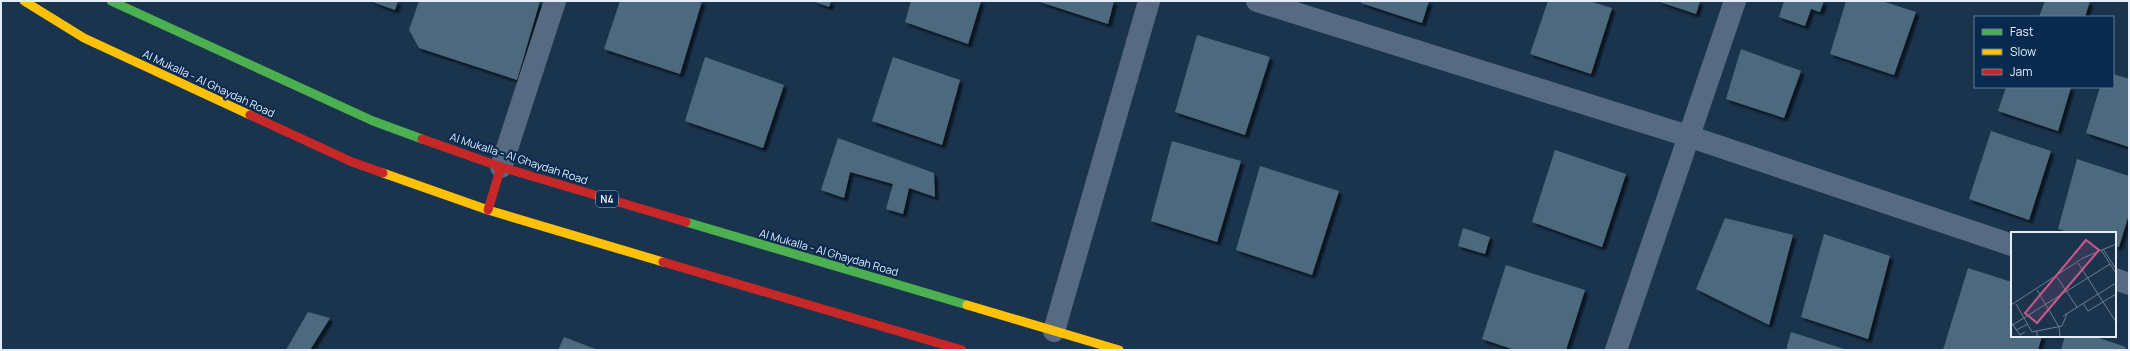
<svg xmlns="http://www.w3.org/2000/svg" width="2130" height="351" font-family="Manrope,sans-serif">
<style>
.building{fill:#4d697d;filter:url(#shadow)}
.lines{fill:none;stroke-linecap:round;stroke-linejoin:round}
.street{stroke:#566a81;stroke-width:22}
.fast{stroke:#4caf50;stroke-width:9}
.slow{stroke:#ffc107;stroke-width:9}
.jam{stroke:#c62828;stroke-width:9}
.labels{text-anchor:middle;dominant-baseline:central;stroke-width:4;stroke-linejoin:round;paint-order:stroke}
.shield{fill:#082a4f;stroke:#a2b3c7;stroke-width:1}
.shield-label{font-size:10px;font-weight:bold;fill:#e4eefa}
.street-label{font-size:11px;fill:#e4eefa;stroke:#082a4f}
.inset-road{fill:none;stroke:#6b7e93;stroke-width:1}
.view{fill:#cc588b;fill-opacity:0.15;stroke:#cc588b;stroke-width:2}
.inset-edge{fill:none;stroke:#e4eefa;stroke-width:2}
</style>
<defs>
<filter id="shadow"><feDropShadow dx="3.5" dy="3.5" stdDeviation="1" flood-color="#0009"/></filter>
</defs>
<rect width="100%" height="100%" fill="#1a344e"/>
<g class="building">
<path d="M370 1H398L395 10Z"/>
<path d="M419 1H540L517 80 419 48 409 30Z"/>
<path d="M620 1H702L680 74 604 49Z"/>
<path d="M813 1H831L829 7Z"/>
<path d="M911 1H981L968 44 905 22Z"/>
<path d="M1037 1H1114L1108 24Z"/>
<path d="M1362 1H1429L1422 23 1361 3Z"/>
<path d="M1548 1H1589L1612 8 1591 74 1530 54Z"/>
<path d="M1657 1H1700L1696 14Z"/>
<path d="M1784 1H1824L1820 12 1811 9 1805 26 1779 17Z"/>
<path d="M1846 1H1882L1916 12 1894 75 1830 54Z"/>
<path d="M2045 1H2090L2085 17H2039Z"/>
<path d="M1197 35 1270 57 1245 135 1175 112Z"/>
<path d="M1741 49 1801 71 1784 118 1726 99Z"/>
<path d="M705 57 784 85 763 148 685 121Z"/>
<path d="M893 57 960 80 942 145 872 121Z"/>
<path d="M2113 74 2129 79V147L2086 133 2100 87H2113Z"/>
<path d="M2006 87H2071L2058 131 1998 111Z"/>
<path d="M1991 131 2051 151 2029 220 1969 199Z"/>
<path d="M838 138 934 173 935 197 909 188 903 214 886 209 893 184 850 172 844 198 821 190Z"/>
<path d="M1172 141 1241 161 1217 242 1151 221Z"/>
<path d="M1555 150 1626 174 1602 247 1532 222Z"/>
<path d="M2077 159 2129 176V214L2119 247 2115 246V233H2072L2058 229Z"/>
<path d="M1260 166 1339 191 1312 275 1236 250Z"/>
<path d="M1725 218 1793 235 1769 325 1696 289Z"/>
<path d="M1463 228 1490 237 1485 254 1458 246Z"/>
<path d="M1824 234 1890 256 1868 339 1801 317Z"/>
<path d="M1506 265 1585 290 1566 350H1515L1482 339Z"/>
<path d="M1968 268 2012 282V336H2042L2038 350H1943Z"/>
<path d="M308 312 330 318 310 350H286Z"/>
<path d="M1791 332 1847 350H1786Z"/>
<path d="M2065 336H2093L2126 347 2125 350H2061Z"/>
<path d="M564 337 598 350H558Z"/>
</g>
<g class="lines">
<g class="street">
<path d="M1257 1 1688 136 2012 245"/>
<path d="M501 167 555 1"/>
<path d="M2115 279 2129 284"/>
<path d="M1054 331 1149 1"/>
<path d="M1616 350 1735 1"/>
</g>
<g class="fast">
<path d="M111 1 373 121 422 139"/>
<path d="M686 222 967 305"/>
</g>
<g class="slow">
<path d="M24 1 84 38 250 115"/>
<path d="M383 173 488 210 663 262"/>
<path d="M967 305 1119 350"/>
</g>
<g class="jam">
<path d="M250 115 352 162 383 173"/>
<path d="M422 139 501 167 686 222"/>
<path d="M488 210 501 167"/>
<path d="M663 262 962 350"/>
</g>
</g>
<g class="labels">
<rect class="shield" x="596" y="191" width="22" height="16" rx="3"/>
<g class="shield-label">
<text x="607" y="199">N4</text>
</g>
<g class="street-label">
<text transform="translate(209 83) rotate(25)">Al Mukalla - Al Ghaydah Road</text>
<text transform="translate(519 158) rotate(18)">Al Mukalla - Al Ghaydah Road</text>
<text transform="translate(829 252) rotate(16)">Al Mukalla - Al Ghaydah Road</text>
</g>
</g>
<g transform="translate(2011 232)">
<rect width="105" height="105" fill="#1a344e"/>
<path class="inset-road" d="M92 17 105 37M90 18 105 41M67 31 105 90M46 45 66 75M26 58 48 95 49 105M72 71 77 79 105 62M5 72 21 100 26 99V105M0 73 72 26 105 12M52 84 105 51M0 90 9 103 14 100M0 94 99 32M5 98 17 92M26 99 51 94 56 82"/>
<path class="view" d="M75 8 88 18 26 91 14 81Z"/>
<rect width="105" height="105" class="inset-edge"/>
</g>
<rect width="2130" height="351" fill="none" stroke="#e4eefa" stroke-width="4"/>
<rect x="1974" y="16" width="140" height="72" fill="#082a4f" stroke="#607893"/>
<rect x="1982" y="29" width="20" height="6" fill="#4caf50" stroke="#607893"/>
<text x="2010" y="36" font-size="12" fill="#e4eefa">Fast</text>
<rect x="1982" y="49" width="20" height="6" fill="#ffc107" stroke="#607893"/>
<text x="2010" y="56" font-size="12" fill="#e4eefa">Slow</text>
<rect x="1982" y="69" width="20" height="6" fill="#c62828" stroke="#607893"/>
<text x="2010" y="76" font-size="12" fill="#e4eefa">Jam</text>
</svg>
